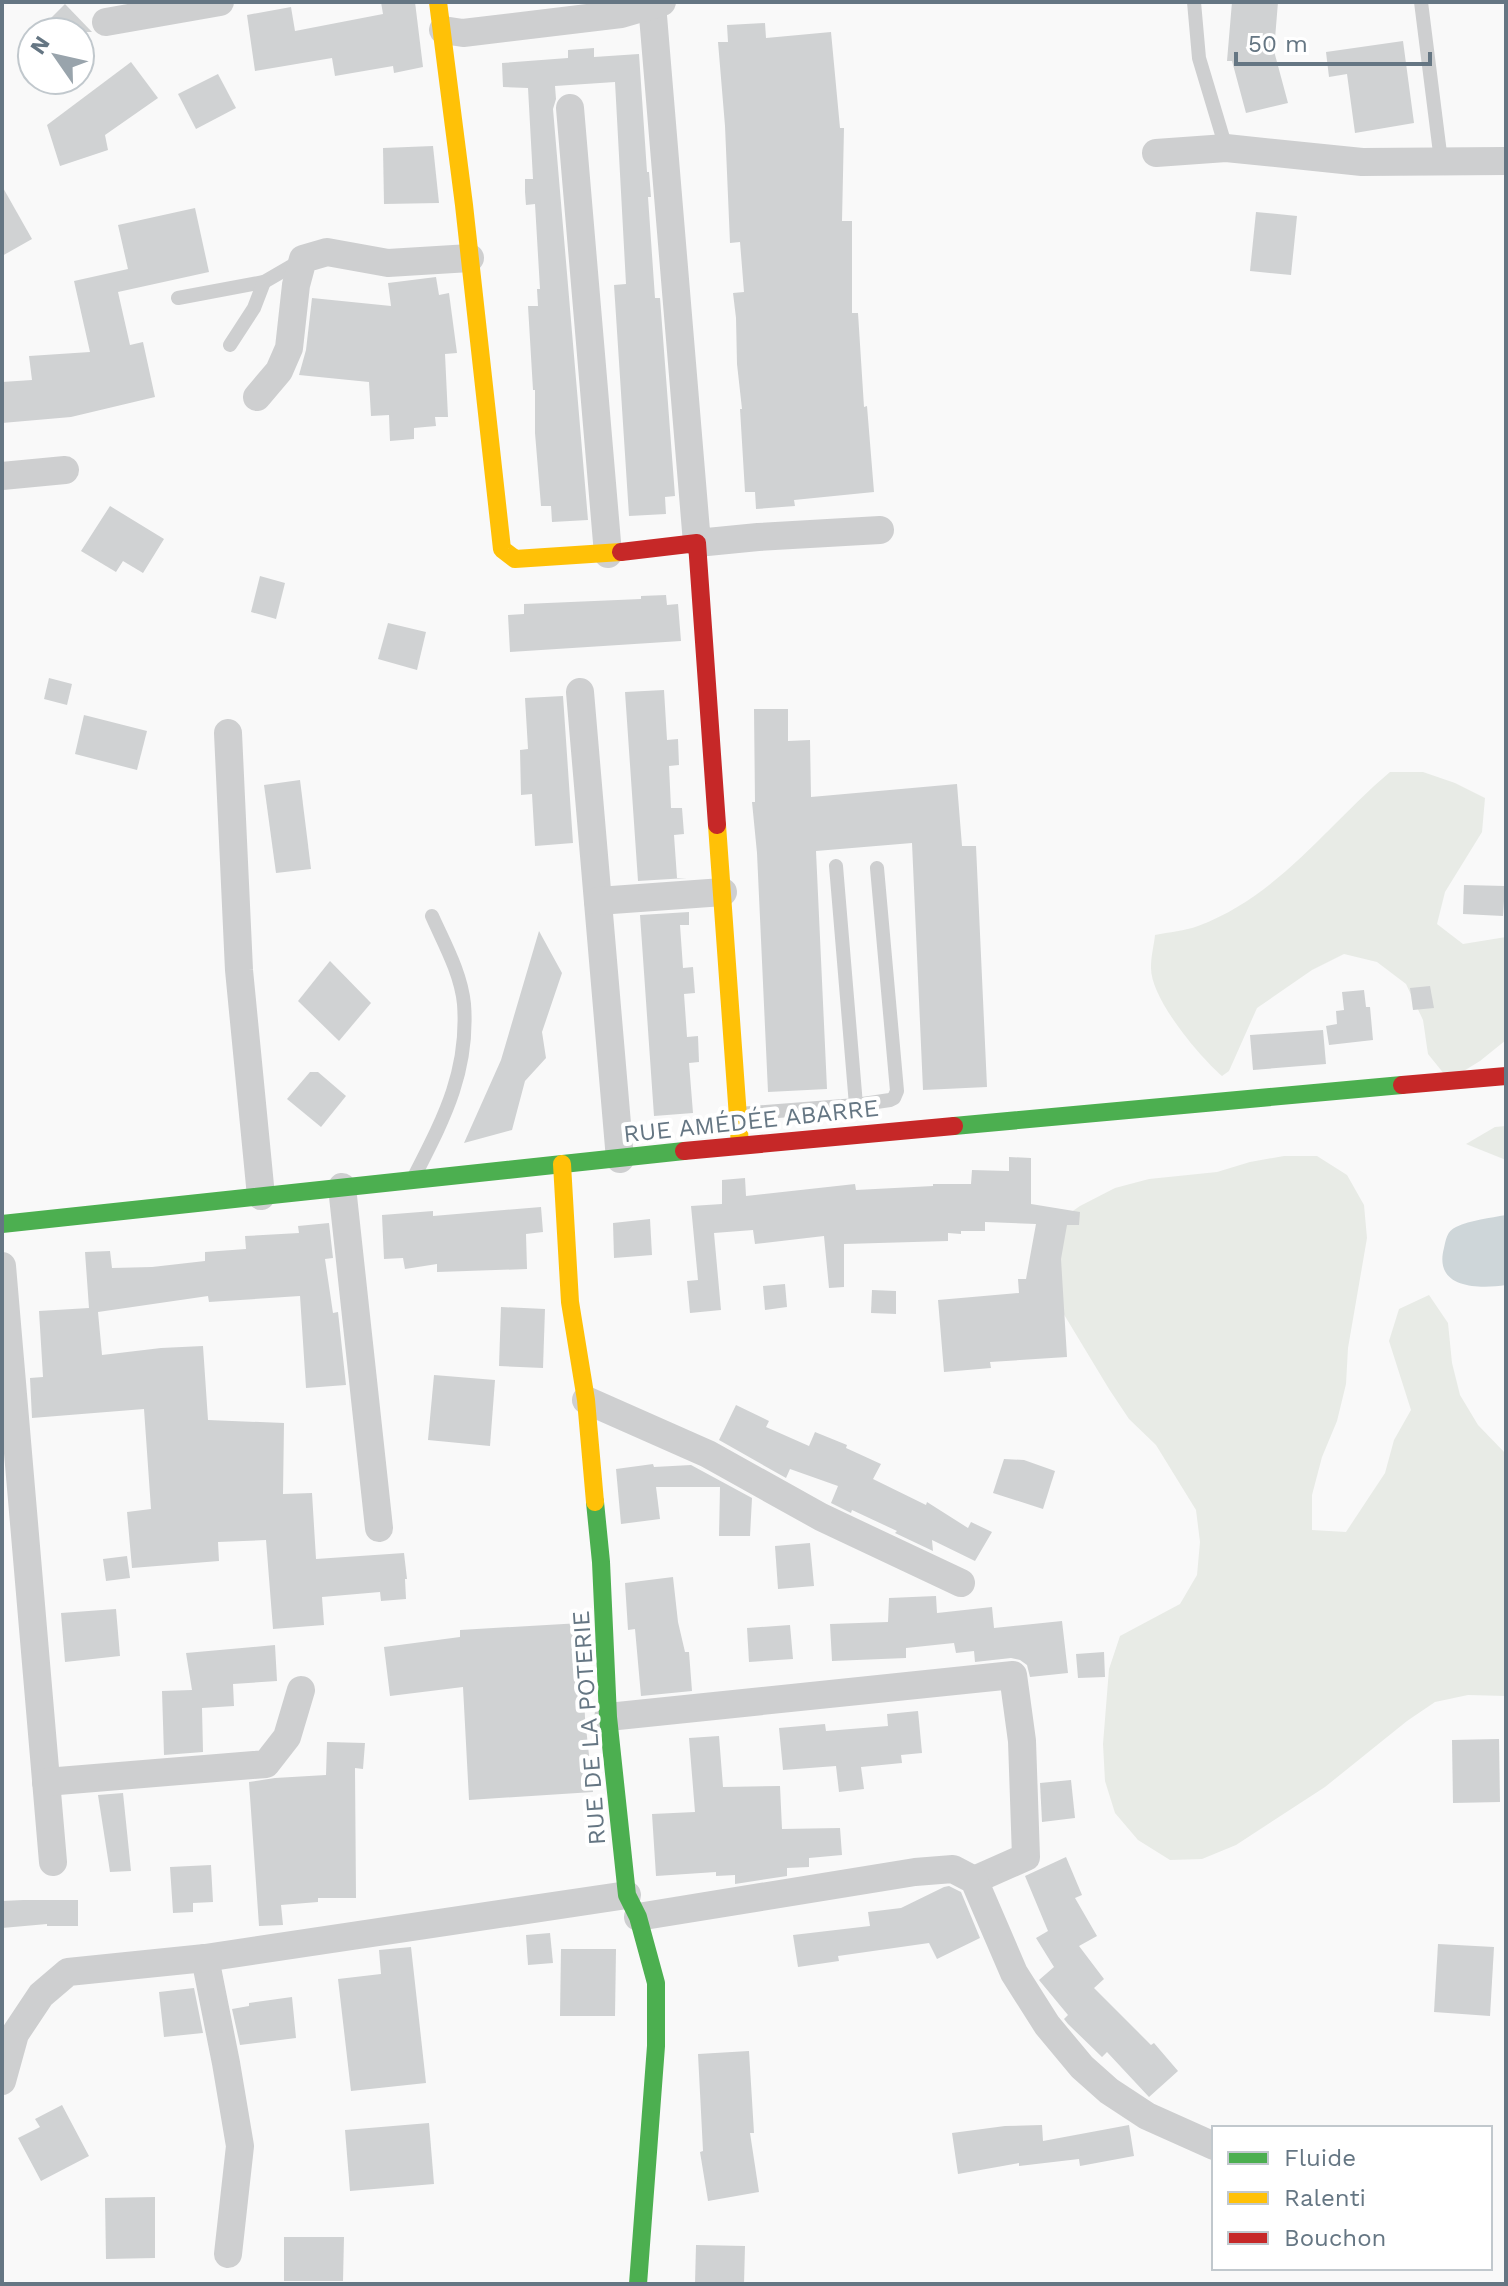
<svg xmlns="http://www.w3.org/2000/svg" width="1508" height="2286" font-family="'Work Sans',sans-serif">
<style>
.green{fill:#e8ebe6}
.water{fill:#ced6d9}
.building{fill:#d0d2d3}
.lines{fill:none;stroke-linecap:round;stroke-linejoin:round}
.lane{stroke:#cecfd0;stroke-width:14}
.street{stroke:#cecfd0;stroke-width:28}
.fast{stroke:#4caf50;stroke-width:18}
.slow{stroke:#ffc107;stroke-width:18}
.jam{stroke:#c62828;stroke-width:18}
.labels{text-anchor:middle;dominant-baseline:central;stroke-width:8;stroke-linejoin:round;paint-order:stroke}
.street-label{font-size:24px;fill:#657683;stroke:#fff}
</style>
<rect width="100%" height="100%" fill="#f9f9f9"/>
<g class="green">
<path d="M1390 772H1423L1455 783 1485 798 1482 832 1445 892 1437 924 1463 944 1506 937V1040L1480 1061 1449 1080 1428 1054 1423 1020 1406 984 1377 962 1344 954 1312 970 1257 1008 1229 1071 1222 1076C1199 1056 1150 998 1151 967 1151 956 1154 945 1155 935 1169 932 1185 931 1198 926 1279 896 1327 825 1390 772Z"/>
<path d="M1506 1126V1160L1466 1144 1495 1127Z"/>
<path d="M1284 1156H1317L1347 1175 1364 1205 1367 1238 1348 1348 1346 1384 1337 1421 1322 1457 1312 1495V1530L1346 1532 1385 1473 1394 1440 1411 1410 1389 1341 1399 1309 1429 1295 1448 1323 1452 1363 1460 1395 1478 1425 1506 1454V1696L1468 1695 1435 1702 1407 1721 1325 1787 1236 1845 1202 1859 1170 1860 1138 1840 1115 1813 1105 1781 1103 1744 1109 1669 1120 1636 1180 1604 1197 1575 1200 1542 1196 1510 1156 1445 1129 1419 1109 1389 1051 1293 1045 1230 1080 1206 1115 1188 1149 1179 1217 1172 1250 1162Z"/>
</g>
<path class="water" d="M1506 1215V1285C1479 1289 1433 1289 1444 1248 1446 1239 1447 1231 1456 1227 1471 1220 1490 1218 1506 1215Z"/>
<g class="building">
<path d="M381 2H415L423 67 394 73 393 66 335 76 332 58 255 71 247 15 291 7 295 31 383 14Z"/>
<path d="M1232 2H1278L1274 51 1288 103 1246 113 1232 61H1227Z"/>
<path d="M65 4 92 32H37Z"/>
<path d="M765 23 766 38 831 32 840 128H844L842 221H852V313H858L864 407 867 406 874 492 794 500 795 506 756 509 755 492H745L740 409H742L737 364 736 318 733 293 744 292 740 242 730 243 725 126 718 42H728L727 25Z"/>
<path d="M1403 41 1414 123 1355 133 1347 74 1329 77 1326 52Z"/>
<path d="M594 48V57L639 54 647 172H649L651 197H648L655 298H660L675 496 665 497 666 514 629 516 614 285 626 284 615 82 555 86 556 99 553 109 588 520 552 522 551 506H541L535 433V390H533L528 306H538L537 289H540L535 204 526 205 525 192V179H533L528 88 503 87 502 63 568 58V50Z"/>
<path d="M131 62 158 98 105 135 108 150 60 166 47 125Z"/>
<path d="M218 74 236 108 196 129 178 94Z"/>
<path d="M433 146 439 203 384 204 383 148Z"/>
<path d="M2 186 32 239 2 256Z"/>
<path d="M195 208 209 272 118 292 130 345 143 342 155 397 71 417 2 423V382L32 380 29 356 90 352 74 281 128 269 118 225Z"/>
<path d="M1256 212 1297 216 1291 275 1250 271Z"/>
<path d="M436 277 439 295 449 293 457 353 445 354 448 417H435L436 426 414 428V439L390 441 389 415 371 416 369 382 299 375 306 350 312 298 391 306 388 283Z"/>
<path d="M110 506 164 539 143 573 123 561 116 572 81 551Z"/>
<path d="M260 576 285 583 276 619 251 612Z"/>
<path d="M666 595 667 605 678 604 681 641 510 652 508 615 524 614V604L641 599V596Z"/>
<path d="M388 623 426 632 417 670 378 659Z"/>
<path d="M49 678 72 684 67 705 44 699Z"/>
<path d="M664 690 667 740 678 739 679 765 669 766 671 808H682L684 834 674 835 677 878H687L638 881 625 692Z"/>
<path d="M563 696 573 843 535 846 532 794 521 795 520 750 528 749 525 698Z"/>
<path d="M754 709H788V741L810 740 811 797 957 784 962 846H976L987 1087 923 1090 912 843 816 851 827 1089 768 1092 757 853 752 802H755Z"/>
<path d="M84 715 147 731 137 770 75 754Z"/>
<path d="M300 780 311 869 276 873 264 785Z"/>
<path d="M1464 885 1505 886 1503 916 1463 914Z"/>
<path d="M689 912V925H680L683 968 693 967 695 993 684 994 687 1037 698 1036 699 1062 689 1063 693 1113 654 1116 640 915Z"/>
<path d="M539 931 562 973 542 1032 546 1058 525 1081 512 1130 464 1143 501 1060Z"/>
<path d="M330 961 371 1003 339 1041 298 1001Z"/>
<path d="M1430 986 1434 1008 1413 1010 1410 988Z"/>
<path d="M1364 990 1366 1007H1370L1373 1040 1329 1045 1326 1026 1337 1024 1336 1011 1344 1010 1342 992Z"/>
<path d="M1323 1030 1326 1064 1253 1070 1250 1035Z"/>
<path d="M310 1072H318L346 1096 321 1127 287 1099Z"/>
<path d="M1009 1157 1031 1158V1204L1080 1212 1079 1225H1067L1061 1259 1067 1357 990 1362 991 1368 944 1372 938 1300 1019 1293 1018 1279H1026L1036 1224 985 1222V1231H961V1234L948 1233V1241L844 1244V1287L829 1288 824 1236 755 1244 753 1230 714 1233 721 1310 690 1313 687 1281 698 1280 691 1206 722 1204V1180L745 1178 746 1196 855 1184 856 1190 933 1186V1184H971L972 1170 1009 1171Z"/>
<path d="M541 1207 543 1232 526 1234 527 1269 437 1272V1264L405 1269 403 1258 384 1259 382 1215 433 1211V1216Z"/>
<path d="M650 1219 652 1255 614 1258 613 1223Z"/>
<path d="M329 1223 333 1258 325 1259 333 1313 338 1312 346 1385 306 1388 300 1296 209 1302 208 1296 98 1312 102 1355 161 1348 203 1346 208 1420 284 1423 283 1494 312 1493 316 1559 404 1553 407 1579H405L406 1599 381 1601 380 1592 322 1597 324 1625 273 1629 266 1540 218 1542 219 1561 132 1568 127 1512 151 1509 144 1409 32 1418 30 1378 43 1377 39 1311 89 1308 85 1252 110 1251 112 1268 152 1267 205 1261V1252L246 1249 245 1236 299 1233 298 1226Z"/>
<path d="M785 1284 787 1307 765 1310 763 1286Z"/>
<path d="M872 1290 896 1291V1314L871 1313Z"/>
<path d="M501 1307 545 1309 543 1368 499 1366Z"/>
<path d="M434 1375 495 1380 490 1446 428 1440Z"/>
<path d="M736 1405 769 1421 766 1427 809 1446 815 1432 847 1445 846 1448 881 1464 873 1479 926 1505 927 1502 968 1528 971 1522 992 1532 975 1561 932 1540 933 1551 895 1533 897 1531 852 1510 851 1513 831 1503 838 1486 790 1469 786 1478 719 1440Z"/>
<path d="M1004 1459 1024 1460 1055 1471 1043 1509 993 1493Z"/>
<path d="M653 1464 654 1467 691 1465 752 1498 750 1536H719L720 1487H656L660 1519 621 1524 616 1469Z"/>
<path d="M810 1543 814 1586 778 1589 775 1546Z"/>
<path d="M127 1556 130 1578 106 1581 103 1559Z"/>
<path d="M673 1577 678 1622 685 1652H689L692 1691 641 1696 635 1629 628 1630 625 1583Z"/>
<path d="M936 1596 937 1613 992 1607 994 1628 1062 1621 1068 1673 1030 1677 1027 1665 1020 1660 1011 1658 975 1662 974 1651 956 1653 954 1643 906 1648V1658L832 1661 830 1624 888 1622 889 1598Z"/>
<path d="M116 1609 120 1656 65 1662 61 1613Z"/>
<path d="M581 1623 585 1718 593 1792 469 1800 463 1687 390 1696 384 1647 460 1637V1630Z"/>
<path d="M790 1625 793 1659 749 1662 747 1628Z"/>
<path d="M275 1645 277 1681 233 1684 234 1706 202 1708 203 1752 164 1755 162 1691 192 1690 186 1653Z"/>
<path d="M1104 1652 1105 1677 1078 1678 1076 1654Z"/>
<path d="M918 1711 922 1753 901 1755 902 1763 861 1767 864 1789 839 1792 836 1766 783 1770 779 1728 825 1724 826 1731 888 1726 887 1714Z"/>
<path d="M719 1736 723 1787 780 1786 782 1829 840 1828 842 1855 809 1858V1867L787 1868V1876L735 1884V1875L716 1876V1872L656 1876 652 1814 695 1812 689 1738Z"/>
<path d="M1499 1739 1500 1802 1453 1803 1452 1740Z"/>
<path d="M327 1742 365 1743 363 1769 355 1768 356 1898H318V1902L281 1905 283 1925 259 1926 249 1782 275 1778 326 1775Z"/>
<path d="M1071 1780 1075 1818 1042 1822 1040 1783Z"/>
<path d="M123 1793 131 1871 110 1872 98 1795Z"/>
<path d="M1066 1857 1082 1895 1075 1898 1097 1936 1079 1946 1104 1979 1094 1988 1151 2045 1154 2043 1178 2071 1149 2097 1107 2052 1102 2057 1068 2024 1064 2019 1068 2015 1039 1980 1054 1967 1036 1938 1048 1931 1025 1876Z"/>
<path d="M211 1865 213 1902 193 1903V1912L173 1913 170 1867Z"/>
<path d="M949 1886 961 1892 980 1938 937 1959 929 1943 838 1956 839 1961 798 1967 793 1935 870 1926 868 1912 901 1908 944 1887Z"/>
<path d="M23 1900H78V1926H47V1924L2 1928V1901Z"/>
<path d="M550 1933 553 1963 528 1965 526 1935Z"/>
<path d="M1438 1944 1494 1947 1490 2016 1434 2012Z"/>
<path d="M411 1947 426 2083 351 2091 338 1979 381 1974 379 1950Z"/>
<path d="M561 1949H616L615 2016H560Z"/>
<path d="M194 1988 203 2033 164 2037 159 1992Z"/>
<path d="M292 1997 296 2038 240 2045 232 2009 249 2006V2003Z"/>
<path d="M749 2051 754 2133H750L759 2192 708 2201 700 2152 703 2151 698 2054Z"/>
<path d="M62 2105 89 2156 41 2181 18 2138 40 2127 35 2119Z"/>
<path d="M429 2123 434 2184 350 2191 345 2130Z"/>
<path d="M1042 2125 1043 2141 1129 2125 1134 2156 1080 2166 1079 2159 1019 2166V2163L958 2174 952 2133 1005 2126Z"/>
<path d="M155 2197V2258L106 2259 105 2198Z"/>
<path d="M284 2237H344L343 2281H284Z"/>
<path d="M696 2245 745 2246 744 2284H695Z"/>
</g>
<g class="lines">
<g class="lane">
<path d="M1194 2 1199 58 1226 148"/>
<path d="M1421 2 1441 161"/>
<path d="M178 298 264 282 302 260"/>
<path d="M230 345 254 308 264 282"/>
<path d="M856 1105 890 1100 894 1098 897 1091 877 868"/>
<path d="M739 1114 856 1105 836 866"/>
<path d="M415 1175C444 1118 469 1071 464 1004 461 973 444 943 432 916"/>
</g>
<g class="street">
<path d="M652 4 697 543 758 537 880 530"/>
<path d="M106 22 220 2"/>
<path d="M443 30 463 33 621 14 662 2"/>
<path d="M570 108 608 554"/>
<path d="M1156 153 1226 148 1362 162 1506 161"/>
<path d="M257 397 279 371 289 348 296 285 303 259 327 252 388 263 470 258"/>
<path d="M2 476 65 470"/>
<path d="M580 692 620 1159"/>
<path d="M228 733 239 970 261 1196"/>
<path d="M598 901 723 892"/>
<path d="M342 1187 379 1528"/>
<path d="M2 1266 53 1862"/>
<path d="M586 1400 708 1454 821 1517 961 1583"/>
<path d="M608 1717 1013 1675 1022 1741 1026 1857 974 1880"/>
<path d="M46 1782 266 1764 287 1737 301 1690"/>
<path d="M638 1917 915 1872 953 1869 974 1880 1014 1973 1047 2025 1082 2067 1109 2091 1147 2116 1214 2146"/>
<path d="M205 1958 226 2063 240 2146 228 2254"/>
<path d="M2 2081 15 2034 41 1995 68 1972 205 1958 627 1895"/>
</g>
<g class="fast">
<path d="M954 1126 1402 1085"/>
<path d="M2 1224 684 1151"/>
<path d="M595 1502 601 1562 608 1717 627 1895 638 1917 656 1983V2046L638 2284"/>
</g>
<g class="slow">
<path d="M438 2 464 205 502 549 515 559 621 552"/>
<path d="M717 825 740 1145"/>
<path d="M562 1164 570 1302 586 1400 595 1502"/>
</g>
<g class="jam">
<path d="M621 552 697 543 717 825"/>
<path d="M1402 1085 1506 1076"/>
<path d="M684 1151 954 1126"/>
</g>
</g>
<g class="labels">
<g class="street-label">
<text transform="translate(751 1121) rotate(-6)">RUE AMÉDÉE ABARRE</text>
<text transform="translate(589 1728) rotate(-94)">RUE DE LA POTERIE</text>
</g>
</g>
<rect width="1508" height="2286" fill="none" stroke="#657683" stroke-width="8"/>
<rect x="1212" y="2126" width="280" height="144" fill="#ffffff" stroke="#c1c8cd" stroke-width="2"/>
<rect x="1228" y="2152" width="40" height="12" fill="#4caf50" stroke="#c1c8cd" stroke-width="2"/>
<text x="1284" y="2166" font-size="24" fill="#657683">Fluide</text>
<rect x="1228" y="2192" width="40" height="12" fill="#ffc107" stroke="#c1c8cd" stroke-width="2"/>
<text x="1284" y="2206" font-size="24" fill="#657683">Ralenti</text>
<rect x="1228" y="2232" width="40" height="12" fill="#c62828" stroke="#c1c8cd" stroke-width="2"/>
<text x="1284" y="2246" font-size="24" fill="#657683">Bouchon</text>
<g transform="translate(56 56) rotate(304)"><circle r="38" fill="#ffffff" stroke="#c1c8cd" stroke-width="2"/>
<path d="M0-6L14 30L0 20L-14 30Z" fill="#99a4ac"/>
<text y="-12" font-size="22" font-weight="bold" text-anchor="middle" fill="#657683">N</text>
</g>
<path d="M1236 52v12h194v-12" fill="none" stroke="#657683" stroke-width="4"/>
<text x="1248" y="52" font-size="24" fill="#657683" stroke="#ffffff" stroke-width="6" paint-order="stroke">50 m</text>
</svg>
